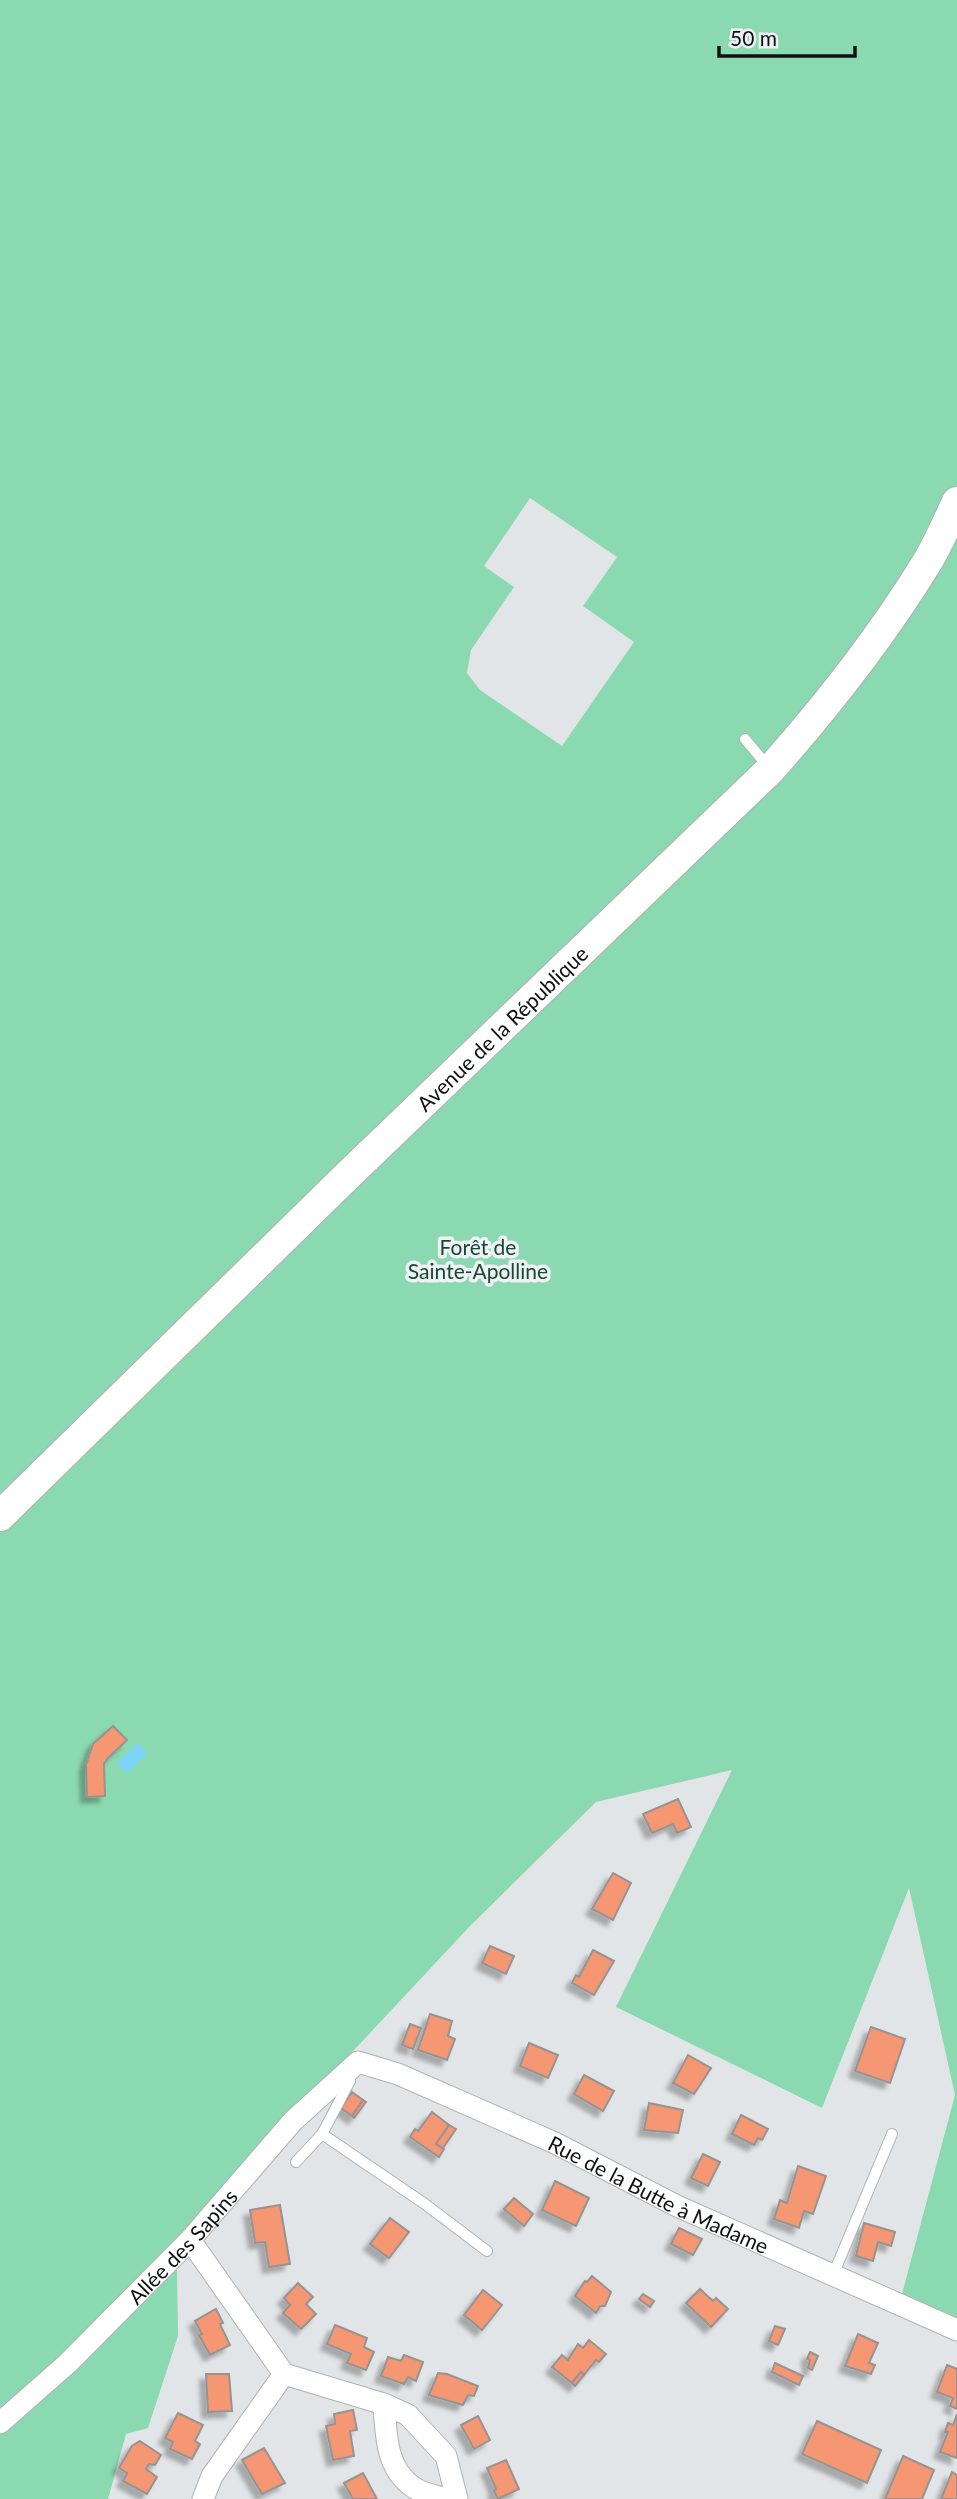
<svg xmlns="http://www.w3.org/2000/svg" width="957" height="2499" font-family="Lato,sans-serif">
<style>
.green{fill:#8bd9b0;fill-rule:evenodd}
.water{fill:#7cd3f7}
.building{fill:#f49772;stroke:#979392;stroke-width:2;filter:url(#shadow)}
.lines{fill:none;stroke-linecap:round;stroke-linejoin:round}
.service-casing{stroke:#afb2b4;stroke-width:12}
.minor-casing{stroke:#afb2b4;stroke-width:23}
.secondary-casing{stroke:#afb2b4;stroke-width:32}
.service{stroke:#fff;stroke-width:10}
.minor{stroke:#fff;stroke-width:21}
.secondary{stroke:#fff;stroke-width:30}
.labels{text-anchor:middle;dominant-baseline:central;stroke-width:7;stroke-linejoin:round;paint-order:stroke}
.street-label{font-size:21px;fill:#0f1011;stroke:#eff2f4}
.park-label{font-size:21px;fill:#1b4732;stroke:#eff2f4}
</style>
<defs>
<filter id="shadow"><feDropShadow dx="-6" dy="6" stdDeviation="2" flood-color="#0004"/></filter>
</defs>
<rect width="100%" height="100%" fill="#e2e5e7"/>
<path class="green" d="M0 0H957V2325L902 2294 955 2095 909 1888 822 2108 616 2007 732 1770 596 1802 470 1926 213 2201 177 2267 178 2336 148 2428 126 2434 108 2499H0ZM530 498 617 557 583 606 634 642 562 746 480 690 467 673 471 650 514 587 484 566Z"/>
<path class="water" d="M138 1743 148 1753 127 1773 117 1763Z"/>
<g class="building">
<path d="M113 1726 127 1740 107 1759 104 1764 105 1796 87 1797 86 1765 93 1744Z"/>
<path d="M678 1799 691 1827 677 1833 673 1824 652 1833 643 1814Z"/>
<path d="M613 1873 631 1883 613 1920 592 1909Z"/>
<path d="M490 1946 514 1956 506 1974 482 1963Z"/>
<path d="M593 1950 614 1961 594 1995 572 1983 576 1975 579 1977Z"/>
<path d="M430 2014 452 2021 448 2036 455 2039 447 2060 418 2050Z"/>
<path d="M410 2024 421 2028 413 2049 402 2045Z"/>
<path d="M871 2027 905 2039 890 2083 855 2071Z"/>
<path d="M529 2043 558 2055 548 2078 520 2066Z"/>
<path d="M688 2055 711 2068 694 2094 673 2083Z"/>
<path d="M584 2075 614 2091 603 2111 574 2094Z"/>
<path d="M352 2092 363 2100 352 2116 341 2108Z"/>
<path d="M363 2100 366 2102 354 2118 352 2116Z"/>
<path d="M649 2103 683 2110 678 2133 644 2130Z"/>
<path d="M432 2112 449 2125 436 2144 444 2149 439 2157 410 2137 415 2129 418 2131Z"/>
<path d="M741 2115 768 2129 762 2140 758 2138 754 2145 732 2134Z"/>
<path d="M449 2125 456 2129 443 2148 436 2144Z"/>
<path d="M703 2154 720 2162 708 2186 691 2178Z"/>
<path d="M798 2166 826 2176 813 2214 804 2211 799 2228 774 2219 780 2200 787 2203Z"/>
<path d="M555 2181 589 2198 576 2226 542 2210Z"/>
<path d="M514 2198 533 2214 524 2226 504 2209Z"/>
<path d="M280 2205 290 2264 269 2267 265 2242 255 2243 250 2210Z"/>
<path d="M390 2218 409 2232 389 2258 370 2244Z"/>
<path d="M864 2223 895 2232 891 2246 878 2242 873 2261 856 2256Z"/>
<path d="M679 2228 702 2239 693 2255 671 2244Z"/>
<path d="M592 2276 611 2292 605 2306H600L596 2313 575 2296 585 2281 587 2282Z"/>
<path d="M298 2283 313 2297 306 2304 316 2314 301 2329 283 2313 290 2305 284 2298Z"/>
<path d="M700 2289 713 2301 716 2298 728 2309 711 2327 686 2303Z"/>
<path d="M483 2290 502 2305 482 2330 464 2315Z"/>
<path d="M643 2294 654 2301 650 2307 639 2299Z"/>
<path d="M216 2309 223 2323 220 2324 230 2345 210 2355 199 2335 202 2334 195 2321Z"/>
<path d="M335 2325 367 2338 364 2347 374 2352 366 2370 347 2363 351 2354 327 2344Z"/>
<path d="M775 2326 785 2329 778 2345 769 2341Z"/>
<path d="M858 2334 878 2343 869 2363 875 2365 871 2374 845 2366Z"/>
<path d="M589 2340 606 2354 599 2362 596 2360 584 2375 581 2372 572 2383 552 2367 562 2355 568 2360 578 2344 583 2348Z"/>
<path d="M810 2352 818 2356 812 2370 808 2368 810 2360 807 2359Z"/>
<path d="M404 2355 423 2362 416 2381 408 2377 404 2384 381 2376 388 2357 401 2361Z"/>
<path d="M775 2363 803 2376 799 2385 772 2372Z"/>
<path d="M947 2365 957 2369V2409L950 2406 953 2398 937 2392Z"/>
<path d="M581 2372 584 2375 575 2386 572 2383Z"/>
<path d="M438 2373 447 2374 478 2386 474 2396 468 2395 463 2405 429 2395Z"/>
<path d="M206 2374H229L232 2411 208 2412Z"/>
<path d="M353 2410 357 2430 350 2431 354 2456 333 2460 326 2426 335 2424 334 2414Z"/>
<path d="M178 2413 203 2425 195 2441 200 2444 192 2459 170 2449 173 2442 165 2438Z"/>
<path d="M957 2414V2458L940 2452 948 2432H945L948 2423 953 2425Z"/>
<path d="M478 2416 490 2440 474 2449 461 2425Z"/>
<path d="M817 2421 881 2450 867 2483 802 2454Z"/>
<path d="M140 2441 161 2455 155 2465 149 2464 146 2469 157 2477 147 2494 123 2481 127 2473 119 2468 132 2446Z"/>
<path d="M264 2448 285 2483 262 2494 242 2460Z"/>
<path d="M903 2456 934 2470 922 2499H885Z"/>
<path d="M506 2460 519 2489 498 2499 494 2491 496 2489 487 2468Z"/>
<path d="M952 2472 957 2475V2499H941Z"/>
<path d="M363 2473 377 2499H353L344 2483Z"/>
</g>
<g class="lines">
<defs>
<g id="service">
<path d="M745 739 770 769"/>
<path d="M322 2134 425 2204 487 2251"/>
<path d="M296 2162 322 2134 350 2081 344 2075"/>
<path d="M833 2275 892 2134"/>
</g>
<g id="minor">
<path d="M190 2240 284 2374 384 2404 408 2415 446 2456 457 2499"/>
<path d="M384 2404C386 2437 386 2474 420 2491 428 2495 438 2496 447 2499"/>
<path id="s1" d="M0 2423 68 2363 190 2240 293 2121 358 2062 398 2074 555 2143 677 2206 957 2330"/>
<path d="M203 2499 212 2476 284 2374"/>
</g>
<g id="secondary">
<path id="s2" d="M0 1516 345 1178 770 770C827 706 881 637 926 564 938 545 947 523 957 502"/>
</g>
</defs>
<use href="#service" class="service-casing"/>
<use href="#minor" class="minor-casing"/>
<use href="#secondary" class="secondary-casing"/>
<use href="#service" class="service"/>
<use href="#minor" class="minor"/>
<use href="#secondary" class="secondary"/>
</g>
<g class="labels">
<g class="street-label">
<text stroke="none"><textPath href="#s2" startOffset="700">Avenue de la République</textPath></text>
<text stroke="none"><textPath href="#s1" startOffset="838">Rue de la Butte à Madame</textPath></text>
<text stroke="none"><textPath href="#s1" startOffset="254">Allée des Sapins</textPath></text>
</g>
<g class="park-label">
<text x="478" y="1246">Forêt de<tspan x="478" dy="24">Sainte-Apolline</tspan></text>
</g>
</g>
<path d="M719 46v10h136v-10" fill="none" stroke="#0f1011" stroke-width="3.5"/>
<text x="730" y="46" font-size="21" fill="#0f1011" stroke="#eff2f4" stroke-width="5" paint-order="stroke">50 m</text>
</svg>
